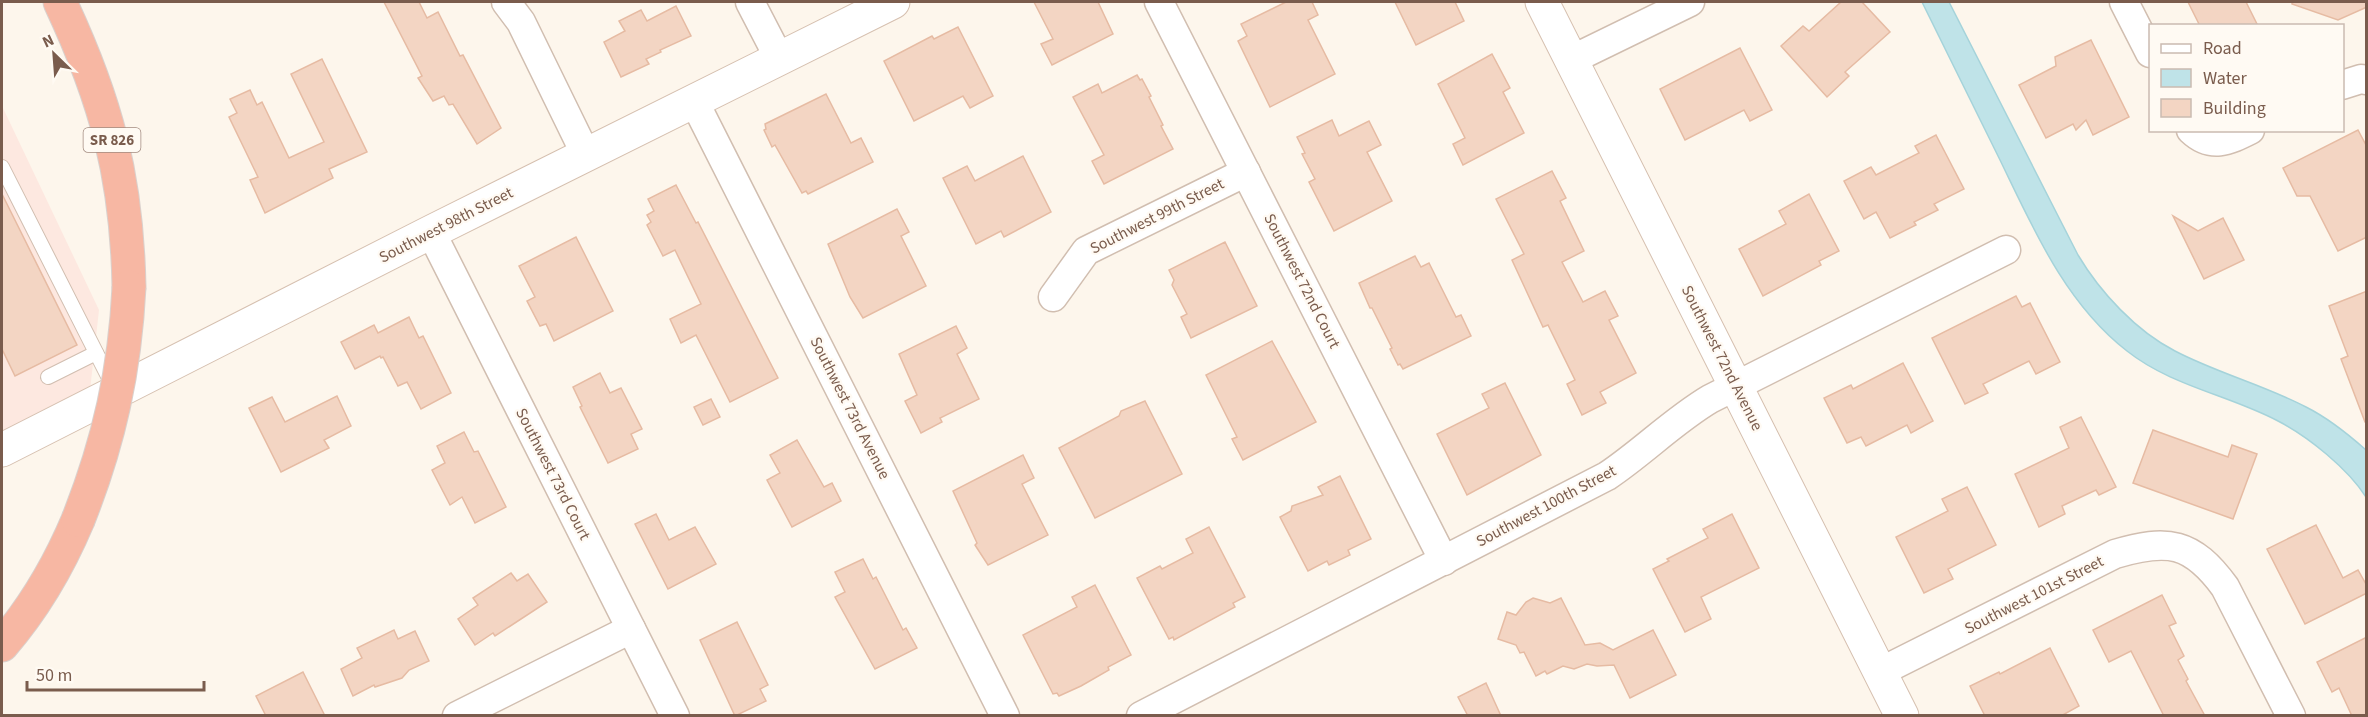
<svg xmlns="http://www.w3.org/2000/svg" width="2368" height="717" font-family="'Source Sans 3',sans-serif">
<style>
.commercial{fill:#fde8e0}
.water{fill:#bfe3e8;stroke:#a5d3da;stroke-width:1.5}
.building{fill:#f3d5c3;stroke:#e6bba3;stroke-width:1.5}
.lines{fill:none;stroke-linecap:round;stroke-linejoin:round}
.lane-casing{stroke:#d1beb0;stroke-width:16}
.street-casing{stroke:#d1beb0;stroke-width:31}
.secondary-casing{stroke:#d6c0b0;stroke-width:35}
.highway-casing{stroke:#dad1cd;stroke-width:35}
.lane{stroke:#fff;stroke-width:14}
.street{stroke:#fff;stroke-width:28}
.secondary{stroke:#fff;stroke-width:33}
.highway{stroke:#f7b7a3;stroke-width:33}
.highway-bridge-casing{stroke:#dad1cd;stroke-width:35;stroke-linecap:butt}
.highway-bridge{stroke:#f7b7a3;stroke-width:33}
.labels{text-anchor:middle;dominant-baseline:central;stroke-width:4.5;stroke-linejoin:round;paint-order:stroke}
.shield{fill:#fffaf3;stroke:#a28b7f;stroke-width:1.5}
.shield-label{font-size:15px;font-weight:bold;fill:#7a5c4d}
.street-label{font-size:16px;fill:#7a5c4d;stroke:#fffaf3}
</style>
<rect width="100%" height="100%" fill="#fdf6ec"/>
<path class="commercial" d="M2 106 99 310 90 390 2 434Z"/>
<path class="water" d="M1922 2H1949L2078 255C2100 292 2136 331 2175 351 2217 373 2264 385 2306 407 2328 418 2348 434 2366 450V497C2348 469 2309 437 2278 421 2229 395 2171 386 2127 351 2065 303 2033 228 2000 160 1974 107 1948 54 1922 2Z"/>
<g class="building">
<path d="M384 2H419L427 18 438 12 460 56 463 55 501 128 477 144 453 104 449 105 444 96 433 101 418 78 422 76Z"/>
<path d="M1034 2H1098L1113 34 1052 65 1041 44 1053 39Z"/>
<path d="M1286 2H1312L1318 15 1308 20 1335 74 1270 107 1238 41 1247 36 1241 24Z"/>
<path d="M1395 2H1455L1464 21 1416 45Z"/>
<path d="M1841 2H1862L1890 32 1845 72 1849 76 1827 97 1781 46 1803 26 1809 31Z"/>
<path d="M2188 2H2246L2258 26H2200Z"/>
<path d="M2292 2H2367V7L2338 20 2292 4Z"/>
<path d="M676 6 691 36 660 50 661 52 646 59 649 64 621 77 604 42 625 31 619 21 641 10 647 21Z"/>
<path d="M958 27 993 96 970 108 963 96 914 121 884 61 932 36 934 39Z"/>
<path d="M2091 40 2129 117 2093 135 2086 120 2076 130 2073 124 2046 138 2019 85 2056 66 2055 57Z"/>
<path d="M1740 48 1772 110 1750 121 1744 110 1685 140 1660 89Z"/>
<path d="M1492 54 1510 88 1503 92 1524 133 1463 165 1453 144 1465 138 1438 84Z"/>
<path d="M322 59 367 152 329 169 333 178 265 213 250 180 258 177 229 117 237 113 230 99 250 90 257 105 262 102 289 158 324 142 291 74Z"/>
<path d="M1137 75 1140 80 1142 79 1151 96 1149 97 1163 125 1161 126 1173 149 1104 184 1092 161 1104 155 1073 97 1098 84 1102 93Z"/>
<path d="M826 94 851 143 861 138 873 162 808 194 806 191 802 193 775 145 772 147 764 130 766 129 765 124Z"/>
<path d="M1332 120 1339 136 1369 121 1381 145 1367 152 1392 201 1334 231 1309 182 1315 179 1302 154 1305 153 1297 137Z"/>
<path d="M2358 130 2367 147V237L2338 251 2310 196H2297L2283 168Z"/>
<path d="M1936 135 1964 189 1934 204 1938 210 1914 222 1916 225 1890 238 1876 212 1864 219 1844 181 1871 167 1876 175 1919 153 1915 146Z"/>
<path d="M1023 156 1051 212 1004 237 1001 231 976 244 943 178 967 166 975 181Z"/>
<path d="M1552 171 1566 198 1560 201 1584 251 1562 262 1583 302 1605 291 1618 316 1609 320 1636 373 1600 392 1606 403 1582 415 1567 384 1575 380 1548 325 1543 327 1512 260 1524 254 1496 199Z"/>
<path d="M676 185 696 223 698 222 778 378 730 402 696 335 681 343 670 319 701 304 675 250 663 256 647 225 651 222 647 215 654 211 648 199Z"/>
<path d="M2 194 77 345 15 376 2 349Z"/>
<path d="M1809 194 1839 251 1819 261 1821 265 1763 296 1739 249 1786 224 1779 211Z"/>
<path d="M897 209 909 232 901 236 926 286 863 318 850 297 828 244Z"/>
<path d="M2173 216 2198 231 2223 218 2244 260 2204 279Z"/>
<path d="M576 237 613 311 554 341 546 324 540 326 527 301 535 297 519 266Z"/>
<path d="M1225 242 1257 306 1191 338 1181 317 1187 314 1172 285 1174 280 1169 270Z"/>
<path d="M1415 256 1421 267 1429 263 1456 317 1461 315 1471 336 1403 369 1400 364 1398 365 1390 349 1392 348 1372 308H1370L1359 283Z"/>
<path d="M2367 291V422H2365L2341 359 2348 356 2329 306Z"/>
<path d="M2016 296 2022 307 2030 303 2060 362 2036 374 2029 361 1983 384 1988 393 1965 404 1932 338Z"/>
<path d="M409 317 419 338 423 336 451 393 421 409 407 382 398 386 383 357 381 358 380 356 355 369 341 342 374 325 378 333Z"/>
<path d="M956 326 967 348 957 354 979 399 940 418 942 422 921 433 905 401 917 395 899 354Z"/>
<path d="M1272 341 1316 422 1243 460 1232 439 1237 437 1206 375Z"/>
<path d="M1903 363 1933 421 1911 433 1907 425 1866 446 1861 437 1847 443 1824 398 1851 385 1853 389Z"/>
<path d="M600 373 610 393 621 388 642 429 631 434 638 449 608 463 580 407 582 406 573 387Z"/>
<path d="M1505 383 1541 455 1467 495 1437 434 1489 408 1482 394Z"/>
<path d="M337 396 351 426 324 440 329 448 281 472 249 408 272 397 285 422Z"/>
<path d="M711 399 720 417 703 425 694 407Z"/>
<path d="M1145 401 1182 474 1095 518 1059 448 1119 416 1121 411Z"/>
<path d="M2081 417 2116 487 2099 495 2096 490 2062 506 2065 514 2039 527 2015 474 2069 448 2060 427Z"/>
<path d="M2153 430 2228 457 2232 445 2257 454 2233 519 2133 483Z"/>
<path d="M464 432 474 452 478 451 506 507 475 523 462 497 450 505 432 470 445 463 437 446Z"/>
<path d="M797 440 824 487 832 483 841 501 792 527 767 480 780 473 770 455Z"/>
<path d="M1023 455 1034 478 1022 484 1048 535 988 565 975 545 977 543 953 491Z"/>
<path d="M1340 476 1371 539 1348 550 1350 555 1329 565 1327 561 1308 571 1280 517 1291 511 1292 506 1323 495 1318 487Z"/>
<path d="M1967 487 1996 545 1948 569 1953 579 1924 593 1896 537 1948 511 1942 499Z"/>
<path d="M656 514 669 540 695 527 716 564 668 589 635 524Z"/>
<path d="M1732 514 1759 568 1701 597 1711 619 1685 632 1653 569 1669 561 1667 559 1708 538 1703 529Z"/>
<path d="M2316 525 2343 578 2358 570 2367 586V593L2305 624 2267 549Z"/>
<path d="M1209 527 1245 597 1233 603 1235 607 1174 640 1173 637 1169 639 1137 578 1160 566 1162 569 1193 553 1186 539Z"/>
<path d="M863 559 873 579 876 577 903 630 906 628 917 648 875 669 835 597 845 592 835 572Z"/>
<path d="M511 573 517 581 528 574 547 602 495 636 493 633 475 645 458 619 478 605 473 598Z"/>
<path d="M1095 585 1131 655 1108 667 1109 670 1081 686 1059 696 1057 693 1053 694 1023 635 1077 607 1072 597Z"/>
<path d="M2162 595 2176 623 2169 626 2184 656 2178 660 2188 679 2186 681 2205 716H2164L2131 651 2109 662 2093 630Z"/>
<path d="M1533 598 1550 603 1561 598 1585 645 1600 643 1613 650 1653 630 1676 675 1630 698 1614 665 1597 666 1587 664 1574 669 1563 666 1547 674 1545 671 1536 676 1524 652 1520 653 1516 645 1498 639 1507 612 1516 615 1526 602Z"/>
<path d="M737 622 768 685 760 689 766 701 735 716 700 640Z"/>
<path d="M394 630 398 639 415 631 429 661 409 670 402 678 375 687 374 685 353 696 341 669 362 658 357 648Z"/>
<path d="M2367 637V716H2352L2339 688 2332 692 2317 662Z"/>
<path d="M2050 648 2079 706 2061 716H1985L1970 686 1999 672 2000 674Z"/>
<path d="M303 672 325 716H266L256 696Z"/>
<path d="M1486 683 1501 716H1468L1458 697Z"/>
</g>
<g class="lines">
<defs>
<g id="lane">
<path d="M2 167 112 384"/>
<path d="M48 377 96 353"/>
</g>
<g id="street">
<path d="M506 2 521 22 586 155"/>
<path d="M750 2 779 58"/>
<path d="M1159 2 1444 561"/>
<path d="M2124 2 2150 53"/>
<path d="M1571 60 1690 2"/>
<path d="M2342 85 2361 79 2366 80"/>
<path d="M694 101 1005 716"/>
<path d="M2191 130C2211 149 2228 141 2250 130"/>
<path d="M431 232 675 716"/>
<path d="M1053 297 1086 251 1246 172"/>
<path d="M1880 672 2115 554C2168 538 2192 542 2225 587L2291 716"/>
<path d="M457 716 631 629"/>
<path d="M1141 716 1607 476C1643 452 1673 421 1710 399L2006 250"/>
</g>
<g id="secondary">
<path d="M1542 2 1902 716"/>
<path d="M2 450 431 232 893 2"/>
</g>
<g id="highway">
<path d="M60 2C106 100 127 177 129 287"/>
<path d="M2 645C34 608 59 565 78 520"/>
</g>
</defs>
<use href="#lane" class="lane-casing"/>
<use href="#street" class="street-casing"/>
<use href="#secondary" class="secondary-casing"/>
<use href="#highway" class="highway-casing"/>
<use href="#lane" class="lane"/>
<use href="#street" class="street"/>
<use href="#secondary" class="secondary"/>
<use href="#highway" class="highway"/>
<defs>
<path id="highway-bridge" d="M78 520C109 442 125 370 129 287"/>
</defs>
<use href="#highway-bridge" class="highway-bridge-casing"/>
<use href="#highway-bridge" class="highway-bridge"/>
</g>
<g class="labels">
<rect class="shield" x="83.5" y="128" width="57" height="24" rx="4.5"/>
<g class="shield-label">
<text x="112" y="140">SR 826</text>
</g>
<g class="street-label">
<text transform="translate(1157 216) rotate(-27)">Southwest 99th Street</text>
<text transform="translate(446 225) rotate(-27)">Southwest 98th Street</text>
<text transform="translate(1302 281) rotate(63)">Southwest 72nd Court</text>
<text transform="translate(1722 358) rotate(63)">Southwest 72nd Avenue</text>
<text transform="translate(850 408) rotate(63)">Southwest 73rd Avenue</text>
<text transform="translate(553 474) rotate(63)">Southwest 73rd Court</text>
<text transform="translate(1546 506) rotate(-28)">Southwest 100th Street</text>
<text transform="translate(2034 595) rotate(-27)">Southwest 101st Street</text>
</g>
</g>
<rect width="2368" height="717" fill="none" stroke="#7a5c4d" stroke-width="6"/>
<rect x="2149" y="24" width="195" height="108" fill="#fffaf3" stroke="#cabbb1" stroke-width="1.5"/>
<rect x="2161" y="44" width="30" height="9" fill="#ffffff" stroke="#cabbb1" stroke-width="1.5"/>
<text x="2203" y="54" font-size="18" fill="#7a5c4d">Road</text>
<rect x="2161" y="69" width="30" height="18" fill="#bfe3e8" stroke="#cabbb1" stroke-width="1.5"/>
<text x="2203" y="84" font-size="18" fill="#7a5c4d">Water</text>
<rect x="2161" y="99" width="30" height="18" fill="#f3d5c3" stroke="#cabbb1" stroke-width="1.5"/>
<text x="2203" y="114" font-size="18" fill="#7a5c4d">Building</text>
<g transform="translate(54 54) rotate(335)" stroke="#fffaf3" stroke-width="4.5" paint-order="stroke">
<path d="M0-4.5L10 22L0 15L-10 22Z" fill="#7a5c4d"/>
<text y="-9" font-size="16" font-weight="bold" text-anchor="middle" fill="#7a5c4d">N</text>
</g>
<path d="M27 681v9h177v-9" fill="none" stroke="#7a5c4d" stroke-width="3"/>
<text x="36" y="681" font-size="18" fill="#7a5c4d" stroke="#fffaf3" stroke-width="4.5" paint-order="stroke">50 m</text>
</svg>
